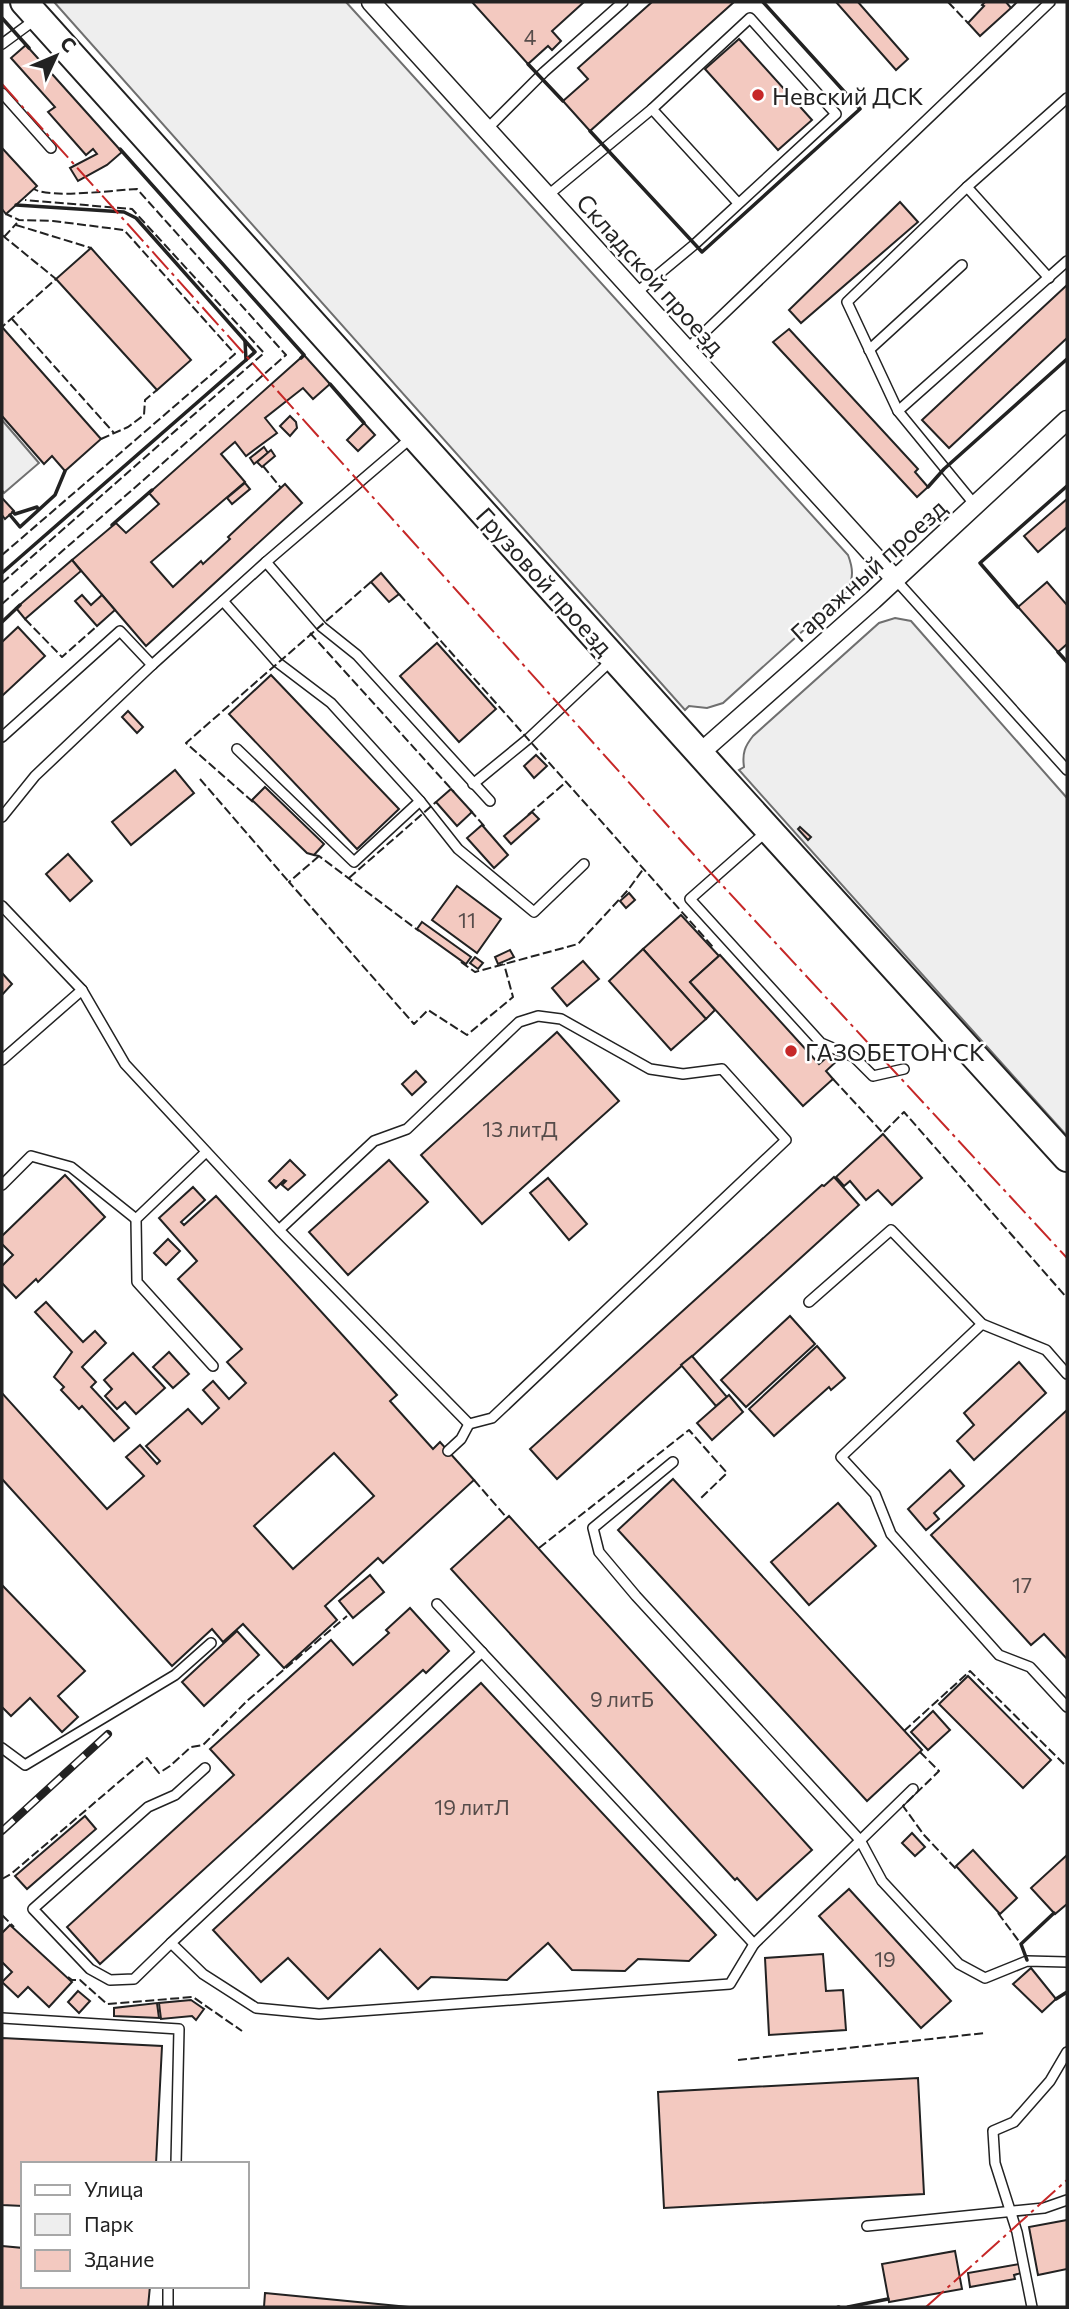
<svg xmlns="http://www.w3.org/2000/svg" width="1069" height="2309" font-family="Commissioner,sans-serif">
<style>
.green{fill:#eee;stroke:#6f6f6f;stroke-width:2}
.building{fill:#f3c9c0;stroke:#222;stroke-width:2;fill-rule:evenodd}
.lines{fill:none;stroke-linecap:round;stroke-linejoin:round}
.lane-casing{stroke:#222;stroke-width:12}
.street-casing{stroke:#222;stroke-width:21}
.secondary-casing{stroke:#222;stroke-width:30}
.lane{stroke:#fff;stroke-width:9}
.street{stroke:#fff;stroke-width:18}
.secondary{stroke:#fff;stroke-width:26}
.rail-casing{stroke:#222;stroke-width:8}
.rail{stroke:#fff;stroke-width:5;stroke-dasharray:16;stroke-linecap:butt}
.fence{stroke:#222;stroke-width:2;stroke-dasharray:9 3.5;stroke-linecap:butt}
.wall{stroke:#222;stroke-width:3.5}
.power{stroke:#c62828;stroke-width:2;stroke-dasharray:24 5 3.5 5;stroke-linecap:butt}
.poi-dot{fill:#c62828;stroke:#fff;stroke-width:2.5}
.labels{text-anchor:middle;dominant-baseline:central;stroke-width:5;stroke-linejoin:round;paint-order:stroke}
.number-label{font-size:21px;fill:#564c4a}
.poi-label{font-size:24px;fill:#222;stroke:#fff;text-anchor:start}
.street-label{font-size:24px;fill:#222;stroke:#fff}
</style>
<rect width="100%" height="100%" fill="#fff"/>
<g class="green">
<path d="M54 2H346L848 555C853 568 854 578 847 591L723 703 707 708 689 706 685 710Z"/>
<path d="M2 420 39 463 4 493 2 490Z"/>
<path d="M895 618 911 621 1067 798V1136L739 770 744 767C742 753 745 746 753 736L879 623Z"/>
</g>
<g class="building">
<path d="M472 2H584L552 31 561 41 552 50 548 46 528 64Z"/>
<path d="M652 2H734L590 131 563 101 588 79 578 68Z"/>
<path d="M836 2H858L908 59 896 70Z"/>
<path d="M985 2H1006L1011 8 980 36 968 23 984 6 982 5Z"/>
<path d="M739 39 812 120 778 150 705 69Z"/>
<path d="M26 45 122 152 107 165 78 181 70 168 97 154 93 149 86 155 48 112 55 107 11 58Z"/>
<path d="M2 148 37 186 6 214 2 209Z"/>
<path d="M900 202 918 222 801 323 789 310Z"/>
<path d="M91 248 191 360 157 390 56 279Z"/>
<path d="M1067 285V338L949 448 922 420Z"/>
<path d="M2 327 101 439 65 471 52 456 44 464 2 416Z"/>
<path d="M789 329 918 469 915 472 928 487 917 497 773 342Z"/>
<path d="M304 355 330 384 313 399 303 388 265 418 277 433 246 456 235 442 221 454 245 482 151 562 173 587 201 561 203 564 230 539 228 537 285 484 302 503 146 646 72 560 116 523 126 533 159 504 149 493Z"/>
<path d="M290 416 296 422 297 428 290 436 280 426Z"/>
<path d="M364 423 375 435 358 451 347 440Z"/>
<path d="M264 447 268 453 254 464 250 458Z"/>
<path d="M271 450 275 456 262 467 257 462Z"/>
<path d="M245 483 250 489 232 504 227 498Z"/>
<path d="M2 498 14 511 5 519 2 515Z"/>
<path d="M1067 499V527L1038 552 1024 536Z"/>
<path d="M72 560 81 571 25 619 16 608Z"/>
<path d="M381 573 399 594 389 602 371 582Z"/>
<path d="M1047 582 1067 605V644L1058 652 1018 607Z"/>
<path d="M82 595 91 605 102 595 115 610 97 626 75 601Z"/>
<path d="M18 627 45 656 2 696V642Z"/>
<path d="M437 643 496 709 459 742 400 676Z"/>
<path d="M271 675 399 809 357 849 229 714Z"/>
<path d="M128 711 143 727 137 733 122 717Z"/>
<path d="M536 755 547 766 534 778 524 766Z"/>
<path d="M175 770 194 793 131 845 112 822Z"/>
<path d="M265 787 324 844 314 855 307 853 252 800Z"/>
<path d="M451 789 472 812 457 826 436 802Z"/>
<path d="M532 812 539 819 511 844 504 836Z"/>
<path d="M482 825 508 855 494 868 467 838Z"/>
<path d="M800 827 811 837 808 840 798 829Z"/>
<path d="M68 854 92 881 70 901 46 874Z"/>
<path d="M457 886 501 919 477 953 432 920Z"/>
<path d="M629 893 635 900 626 908 620 901Z"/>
<path d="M681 915 719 956 690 982 715 1010 706 1019 643 949Z"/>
<path d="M422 922 471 957 466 964 417 929Z"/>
<path d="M643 949 706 1019 671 1050 609 981Z"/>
<path d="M510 950 514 957 498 964 495 957Z"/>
<path d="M720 955 819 1064 833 1052 839 1059 826 1071 833 1079 803 1106 690 982Z"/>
<path d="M475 957 483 963 478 969 470 963Z"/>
<path d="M583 961 599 979 567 1006 552 988Z"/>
<path d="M2 973 12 984 2 995Z"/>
<path d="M557 1032 619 1101 482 1224 421 1155Z"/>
<path d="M416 1071 426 1082 412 1095 402 1084Z"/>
<path d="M883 1134 922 1178 892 1205 878 1190 866 1200 850 1181 844 1186 836 1177Z"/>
<path d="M290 1160 305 1175 288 1190 282 1185 286 1181 284 1180 276 1188 269 1181Z"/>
<path d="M389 1160 428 1202 348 1275 309 1232Z"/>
<path d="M65 1175 105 1217 38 1282 36 1279 16 1298 2 1283V1266L13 1255 2 1244V1236Z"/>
<path d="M834 1177 859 1205 557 1479 530 1449 822 1185 824 1186Z"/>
<path d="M548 1178 587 1224 569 1240 530 1193Z"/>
<path d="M193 1187 205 1200 181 1222 184 1225 216 1196 397 1395 390 1401 433 1449 440 1442 474 1480 383 1563 378 1558 325 1606 337 1620 284 1668 243 1624 223 1642 212 1629 172 1666 2 1479V1393L107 1509 144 1476 126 1457 140 1445 157 1464 160 1461 146 1446 188 1409 202 1424 219 1408 203 1390 213 1381 229 1399 246 1383 227 1362 242 1349 178 1279 197 1261 159 1218ZM334 1453 374 1496 293 1569 254 1526Z"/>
<path d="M168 1239 180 1251 166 1265 154 1253Z"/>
<path d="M46 1302 83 1342 95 1331 106 1343 82 1367 96 1382 91 1387 129 1428 114 1441 82 1406 79 1409 61 1390 64 1387 54 1377 72 1352 35 1312Z"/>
<path d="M790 1316 815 1344 746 1407 721 1380Z"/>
<path d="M817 1346 845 1378 831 1390 829 1387 774 1436 749 1409Z"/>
<path d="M169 1352 189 1374 173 1388 153 1367Z"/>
<path d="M133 1353 165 1388 136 1414 125 1402 117 1409 105 1396 112 1389 104 1380Z"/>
<path d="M692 1356 727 1397 716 1406 681 1365Z"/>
<path d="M1019 1362 1046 1393 974 1460 957 1441 974 1425 964 1413Z"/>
<path d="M729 1395 743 1412 712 1440 697 1423Z"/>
<path d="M1067 1410V1659L1044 1634 1031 1645 931 1535Z"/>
<path d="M950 1470 964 1486 934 1513 939 1519 926 1530 908 1509Z"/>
<path d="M673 1479 922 1750 867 1801 618 1530Z"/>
<path d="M838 1503 876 1546 809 1605 771 1562Z"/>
<path d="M509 1516 812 1850 757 1900 737 1878 735 1880 451 1569Z"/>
<path d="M370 1575 384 1592 353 1618 339 1601Z"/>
<path d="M2 1585 85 1671 58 1696 78 1717 62 1732 30 1698 11 1716 2 1707Z"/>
<path d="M410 1608 449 1651 426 1673 423 1670 100 1964 67 1927 234 1775 210 1749 331 1640 353 1665 389 1633 386 1630Z"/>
<path d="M237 1631 259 1655 204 1706 182 1682Z"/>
<path d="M968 1676 1051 1760 1023 1788 939 1704Z"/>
<path d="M481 1683 716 1935 689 1961 638 1959 625 1971 572 1970 548 1943 507 1980 431 1977 418 1989 380 1949 328 1999 288 1958 261 1982 213 1930Z"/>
<path d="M933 1711 950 1730 928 1750 911 1732Z"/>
<path d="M85 1816 96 1829 27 1889 15 1876Z"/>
<path d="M912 1833 925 1847 915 1856 902 1843Z"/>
<path d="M973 1850 1017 1898 1000 1914 956 1866Z"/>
<path d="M1067 1855V1904L1055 1914 1031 1888Z"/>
<path d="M849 1889 951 2001 921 2028 819 1916Z"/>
<path d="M10 1925 72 1982 49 2007 28 1987 18 1997 2 1982 12 1972 2 1962V1933Z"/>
<path d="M823 1954 826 1991 843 1990 846 2030 769 2035 765 1958Z"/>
<path d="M1031 1968 1056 1999 1042 2012 1013 1984Z"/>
<path d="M78 1991 90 2001 79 2013 68 2002Z"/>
<path d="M191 2000 204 2009 196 2020 192 2016 161 2019 159 2003Z"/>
<path d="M157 2003 159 2018 114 2016V2008Z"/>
<path d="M2 2038 162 2046 156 2164H23V2206L2 2205Z"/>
<path d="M918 2078 924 2194 664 2208 658 2092Z"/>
<path d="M1067 2220V2269L1038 2275 1029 2227Z"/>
<path d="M2 2246 23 2248V2286H150L148 2307H2Z"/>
<path d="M955 2251 962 2289 889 2302 882 2264Z"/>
<path d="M1019 2264 1021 2273 1014 2275 1015 2279 970 2287 968 2273Z"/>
<path d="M265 2293 409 2307H264Z"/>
</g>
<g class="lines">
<defs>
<g id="lane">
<path d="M2 44 36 19"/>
<path d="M2 93 51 148"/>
<path d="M652 109 738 203"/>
<path d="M487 129 544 72 623 2"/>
<path d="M967 187 847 302 898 411 975 505"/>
<path d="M547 196 652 109 750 18 836 114 695 244 636 293"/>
<path d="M1049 278 967 187 1067 98"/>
<path d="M687 349 1050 2"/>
<path d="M869 350 962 265"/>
<path d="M898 411 1067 261"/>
<path d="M266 562 322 627 357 655 490 801"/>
<path d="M895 579 1067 770"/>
<path d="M223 601 277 662 331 703 420 801 354 862 237 749"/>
<path d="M2 737 120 631 152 665"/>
<path d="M473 784 528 739 613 659"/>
<path d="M420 801 458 849 534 912 584 864"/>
<path d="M2 817 35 776 152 665 266 562 411 438"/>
<path d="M766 832 690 899 821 1043 854 1057 873 1076 904 1069"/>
<path d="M2 906 82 990 125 1064 279 1230 469 1424 492 1418 786 1140 722 1069 683 1074 650 1069 561 1019 538 1016 519 1022 407 1129 374 1141 279 1230"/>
<path d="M2 1060 82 990"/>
<path d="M206 1152 136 1219 137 1282 213 1366"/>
<path d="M2 1185 31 1156 71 1167 136 1219"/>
<path d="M809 1302 891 1230 982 1324 1046 1350 1067 1374"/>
<path d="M982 1324 841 1457 875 1494 891 1534 999 1655 1030 1667 1067 1707"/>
<path d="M448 1451 461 1439 469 1424"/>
<path d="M673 1462 593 1528 599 1552 636 1596 860 1840 882 1881 959 1964 985 1978 1027 1961 1067 1962"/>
<path d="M437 1604 754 1944"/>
<path d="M482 1652 171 1943 203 1974 256 2008 319 2014 730 1984 754 1944 913 1789"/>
<path d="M2 1748 25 1765 175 1675 211 1643"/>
<path d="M171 1943 134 1979 110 1980 90 1969 33 1909 148 1807 175 1795 205 1768"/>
<path d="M2 2018 179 2029 176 2164"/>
<path d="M867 2226 1044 2208 1067 2200"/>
<path d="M168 2307V2286"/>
<path d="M1032 2307 1017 2232 995 2163 993 2131 1014 2122 1050 2081 1067 2052"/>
</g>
<g id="street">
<path d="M371 2 895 579"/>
<path d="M700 753 873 600 1067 420"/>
</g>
<path id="secondary" d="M24 2 720 776 1067 1158"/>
</defs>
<use href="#lane" class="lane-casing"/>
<use href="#street" class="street-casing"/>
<use href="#secondary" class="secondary-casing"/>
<use href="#lane" class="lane"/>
<use href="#street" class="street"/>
<use href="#secondary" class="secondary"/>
<defs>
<path id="rail" d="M2 1831 108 1734"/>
</defs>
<use href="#rail" class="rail-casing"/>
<use href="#rail" class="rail"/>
<g class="fence">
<path d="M948 2 968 23"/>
<path d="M1011 8 1017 2"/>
<path d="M16 225 91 248"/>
<path d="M2 235 56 279 2 327"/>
<path d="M4 237 17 223"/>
<path d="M12 319 114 433"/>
<path d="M101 439 128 427 144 415 145 400 157 390"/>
<path d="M263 466 281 488"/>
<path d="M2 555 235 354 124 230 53 221 19 220 6 214"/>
<path d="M2 583 264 353 132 209 25 200"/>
<path d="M399 594 713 947"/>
<path d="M2 604 286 355 137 189C115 190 50 199 34 189"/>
<path d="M25 619 62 657 97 626"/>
<path d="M310 633 454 792"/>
<path d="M200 779 289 882"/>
<path d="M253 802 186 743 371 582"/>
<path d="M470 810 486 828"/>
<path d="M528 815 566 782"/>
<path d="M314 855 319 856 419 931"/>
<path d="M319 856 289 882 414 1024 428 1010 467 1035 513 997 504 964"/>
<path d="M349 878 436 802"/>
<path d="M461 962 475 972 578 944 628 890 644 868"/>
<path d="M833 1079 883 1133 904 1112 1067 1298"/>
<path d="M474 1480 507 1518"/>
<path d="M539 1548 689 1430 727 1473 700 1499"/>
<path d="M904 1731 970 1671 1067 1767"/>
<path d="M920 1752 939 1771 903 1806 924 1835 957 1870"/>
<path d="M2 1879 11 1874 147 1758 159 1773 170 1766 191 1747 203 1745 247 1701 347 1616"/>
<path d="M998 1913 1021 1944"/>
<path d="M2 1915 14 1927"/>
<path d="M68 1977 72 1980H80L107 2004 193 1997 242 2031"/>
<path d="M738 2060 985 2033"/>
</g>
<g class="wall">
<path d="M2 18 29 48"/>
<path d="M528 64 563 101"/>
<path d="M590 131 702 252 860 109 763 2"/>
<path d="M120 149 304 355 301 358"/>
<path d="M245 341 246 360"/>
<path d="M330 384 364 423"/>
<path d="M928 487 944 469 1067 359"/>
<path d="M13 512 15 514 37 507 38 509"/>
<path d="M10 515 20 527 55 495 65 471"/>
<path d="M112 525 152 490"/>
<path d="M2 573 255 352 136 218 124 212 16 205"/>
<path d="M1018 607 980 563 1067 486"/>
<path d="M2 622 20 605"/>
<path d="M1058 652 1067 662"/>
<path d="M1027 1960 1021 1944 1054 1913"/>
<path d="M1056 1999 1067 1992"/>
<path d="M838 2307H839"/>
<path d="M848 2307 888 2299"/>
</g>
<g class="power">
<path d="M2 84 685 845 1067 1258"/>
<path d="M926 2307 1067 2180"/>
</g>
</g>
<g class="poi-dot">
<circle cx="758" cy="95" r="7"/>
<circle cx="791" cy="1051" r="7"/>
</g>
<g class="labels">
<g class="number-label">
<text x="530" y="36">4</text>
<text x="467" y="919">11</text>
<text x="520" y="1128">13 литД</text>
<text x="1022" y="1584">17</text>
<text x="622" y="1698">9 литБ</text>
<text x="472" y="1806">19 литЛ</text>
<text x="885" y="1958">19</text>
</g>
<g class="poi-label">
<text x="772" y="95">Невский ДСК</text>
<text x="805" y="1051">ГАЗОБЕТОН СК</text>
</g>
<g class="street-label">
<text transform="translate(651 274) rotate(48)">Складской проезд</text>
<text transform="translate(868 570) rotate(-42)">Гаражный проезд</text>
<text transform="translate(545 581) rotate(48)">Грузовой проезд</text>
</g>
</g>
<rect width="1069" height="2309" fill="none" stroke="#222222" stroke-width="7"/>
<rect x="21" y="2162" width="228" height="126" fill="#ffffff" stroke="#a7a7a7" stroke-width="2"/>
<rect x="35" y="2185" width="35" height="10" fill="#ffffff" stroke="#a7a7a7" stroke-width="2"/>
<text x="84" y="2197" font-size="21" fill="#222222">Улица</text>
<rect x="35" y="2214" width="35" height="21" fill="#eeeeee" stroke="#a7a7a7" stroke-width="2"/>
<text x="84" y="2232" font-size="21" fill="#222222">Парк</text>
<rect x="35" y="2250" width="35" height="21" fill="#f3c9c0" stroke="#a7a7a7" stroke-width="2"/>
<text x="84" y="2267" font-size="21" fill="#222222">Здание</text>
<g transform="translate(56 56) rotate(46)" stroke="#ffffff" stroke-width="5" paint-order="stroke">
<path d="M0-5L12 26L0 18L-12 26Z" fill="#222222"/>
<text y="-10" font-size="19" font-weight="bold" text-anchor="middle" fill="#222222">С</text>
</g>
</svg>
